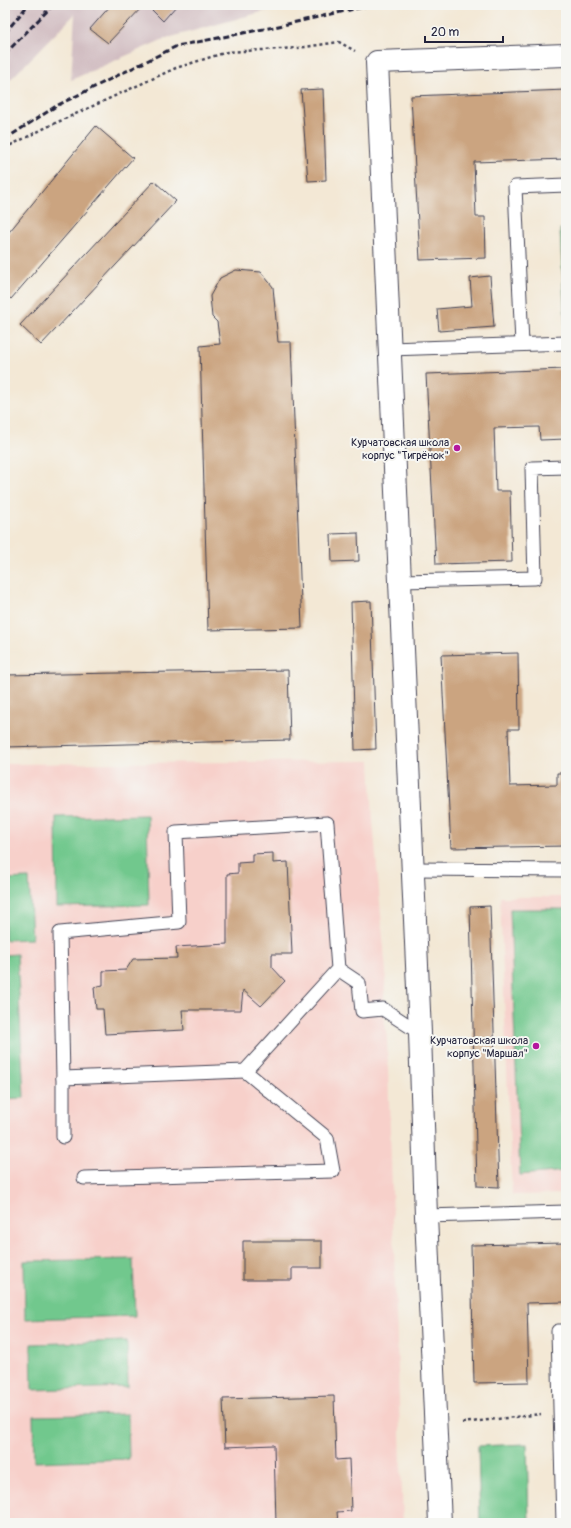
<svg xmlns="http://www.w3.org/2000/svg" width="571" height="1528" font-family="Pangolin,sans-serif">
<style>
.built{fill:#f7d0ca}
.industrial{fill:#d2bec2}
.green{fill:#71c88d;stroke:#4a7564}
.building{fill:#cba480}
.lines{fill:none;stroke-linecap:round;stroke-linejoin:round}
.service-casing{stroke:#414052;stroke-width:15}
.minor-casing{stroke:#414052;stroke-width:24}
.path{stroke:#414052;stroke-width:2.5;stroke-dasharray:3 3;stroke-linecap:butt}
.service{stroke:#fff;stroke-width:13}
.minor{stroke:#fff;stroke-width:22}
.rail{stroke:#22223b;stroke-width:3;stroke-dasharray:6 3;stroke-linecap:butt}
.poi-dot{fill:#b5179e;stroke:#f6f6f2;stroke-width:1.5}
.labels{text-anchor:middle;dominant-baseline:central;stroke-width:4;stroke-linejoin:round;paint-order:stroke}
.poi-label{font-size:11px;fill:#22223b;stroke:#f6f6f2;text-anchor:end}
</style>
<rect width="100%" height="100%" fill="#f6f6f2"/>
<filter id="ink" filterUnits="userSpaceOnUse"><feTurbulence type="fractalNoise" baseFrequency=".025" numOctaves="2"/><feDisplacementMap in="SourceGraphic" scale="8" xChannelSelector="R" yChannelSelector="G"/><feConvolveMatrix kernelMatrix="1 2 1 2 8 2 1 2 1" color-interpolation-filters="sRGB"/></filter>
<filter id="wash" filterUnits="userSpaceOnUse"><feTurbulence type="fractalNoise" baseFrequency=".012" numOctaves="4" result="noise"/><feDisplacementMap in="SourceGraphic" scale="16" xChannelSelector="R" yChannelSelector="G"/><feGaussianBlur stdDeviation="0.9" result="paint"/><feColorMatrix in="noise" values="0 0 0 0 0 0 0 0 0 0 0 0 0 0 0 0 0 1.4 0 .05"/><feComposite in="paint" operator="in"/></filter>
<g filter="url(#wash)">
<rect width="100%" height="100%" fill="#f3e8d5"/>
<g class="built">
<path d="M370 761 373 821 386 973 383 1009 387 1039 403 1523H5V764Z"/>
<path d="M500 897H566V1194L512 1195Z"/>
</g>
<path class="industrial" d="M5 5H287L164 39 71 80 75 14 5 85Z"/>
<g class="green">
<path d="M560 229H566V325H565Z"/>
<path d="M147 815 149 905 57 907 56 817Z"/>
<path d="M29 878 32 939 5 940V879Z"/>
<path d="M510 909H566V1171L520 1175Z"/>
<path d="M17 954 24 1098 5 1099V955Z"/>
<path d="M133 1259 135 1316 25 1319 24 1261Z"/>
<path d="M127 1341 128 1387 32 1390 31 1344Z"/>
<path d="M128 1414 129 1459 34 1462 33 1416Z"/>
<path d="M527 1444 529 1523H480L478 1446Z"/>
</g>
<g id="blocks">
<g class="building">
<path d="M111 5H144L108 43 90 29Z"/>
<path d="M147 5H177L163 21Z"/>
<path d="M323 89 326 180 308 181 301 90Z"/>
<path d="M566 90V159L474 162 476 217H485L486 258 420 260 411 96Z"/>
<path d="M96 126 133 158 11 299 5 294V237Z"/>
<path d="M154 181 176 201 41 345 20 325Z"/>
<path d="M236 270 261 272 273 287 278 342H291L302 628 208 630 200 346 220 344 217 322 212 317 210 296 220 278Z"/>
<path d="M490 276 494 327 439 331 437 309 472 306 470 278Z"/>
<path d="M566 369V439L540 440 539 427 494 428 496 491H510L512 562 436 564 426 374Z"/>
<path d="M358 533 359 561 332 562 331 534Z"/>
<path d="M371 601 376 749 355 750 351 602Z"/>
<path d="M518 653 519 729H508L510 786 557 785V773H566V846L451 848 441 655Z"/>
<path d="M288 670 290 740 5 747V675Z"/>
<path d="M273 853V863L288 862 292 954H272V967L285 981 261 1006 243 990 241 1010H182L184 1030 105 1034 103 1009H96L94 987 103 985V971L126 970 133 959 177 958 176 947 227 944V874L238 873V863L252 862V854Z"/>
<path d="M490 906 499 1187 477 1186 470 907Z"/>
<path d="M243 1241H322V1268H292V1280H243Z"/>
<path d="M566 1243V1302L527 1303 529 1382 474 1383 471 1245Z"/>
<path d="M334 1396 336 1460 349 1459 351 1511 337 1512 338 1523H276L274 1445 225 1447 223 1399Z"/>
</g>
</g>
</g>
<g filter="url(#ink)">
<use href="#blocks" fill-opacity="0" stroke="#414052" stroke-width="1"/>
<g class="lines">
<defs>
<g id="service">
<path d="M522 344 515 187 566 185"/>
<path d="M390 349 566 343"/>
<path d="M400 581 535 578 532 468 566 467"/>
<path d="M327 823 338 969 245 1071 63 1078 60 933 179 922 176 832Z"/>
<path d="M413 869 566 870"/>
<path d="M338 969 359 983 362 1011 383 1009 420 1033"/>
<path d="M63 1137V1078"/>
<path d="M84 1178 333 1171 327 1138 245 1071"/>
<path d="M426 1216 566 1212"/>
<path d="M563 1523 558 1331H566"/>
</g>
<path id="minor" d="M440 1523 426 1216 420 1033 377 62 566 55"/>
</defs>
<use href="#service" class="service-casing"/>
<use href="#minor" class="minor-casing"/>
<g class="path">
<path d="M5 148 49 126 176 68 227 52 298 48 339 42 355 51"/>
<path d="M462 1423 541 1414"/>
</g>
<use href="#service" class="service"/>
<use href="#minor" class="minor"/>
<g class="rail">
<path d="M5 33 28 5"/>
<path d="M5 54 53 5"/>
<path d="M5 139 58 105 177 46 274 27 372 5"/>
</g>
</g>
</g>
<g class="poi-dot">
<circle cx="457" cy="448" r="4"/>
<circle cx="536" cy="1046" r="4"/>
</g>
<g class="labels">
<g class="poi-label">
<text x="449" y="442">Курчатовская школа<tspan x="449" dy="13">корпус "Тигрёнок"</tspan></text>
<text x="528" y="1040">Курчатовская школа<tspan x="528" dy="13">корпус "Маршал"</tspan></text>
</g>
</g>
<rect width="571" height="1528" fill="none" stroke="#f6f6f2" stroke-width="20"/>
<path d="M425 36v6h78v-6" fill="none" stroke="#22223b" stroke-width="2"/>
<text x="431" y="36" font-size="12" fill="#22223b" stroke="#f6f6f2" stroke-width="3" paint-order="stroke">20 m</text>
</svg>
